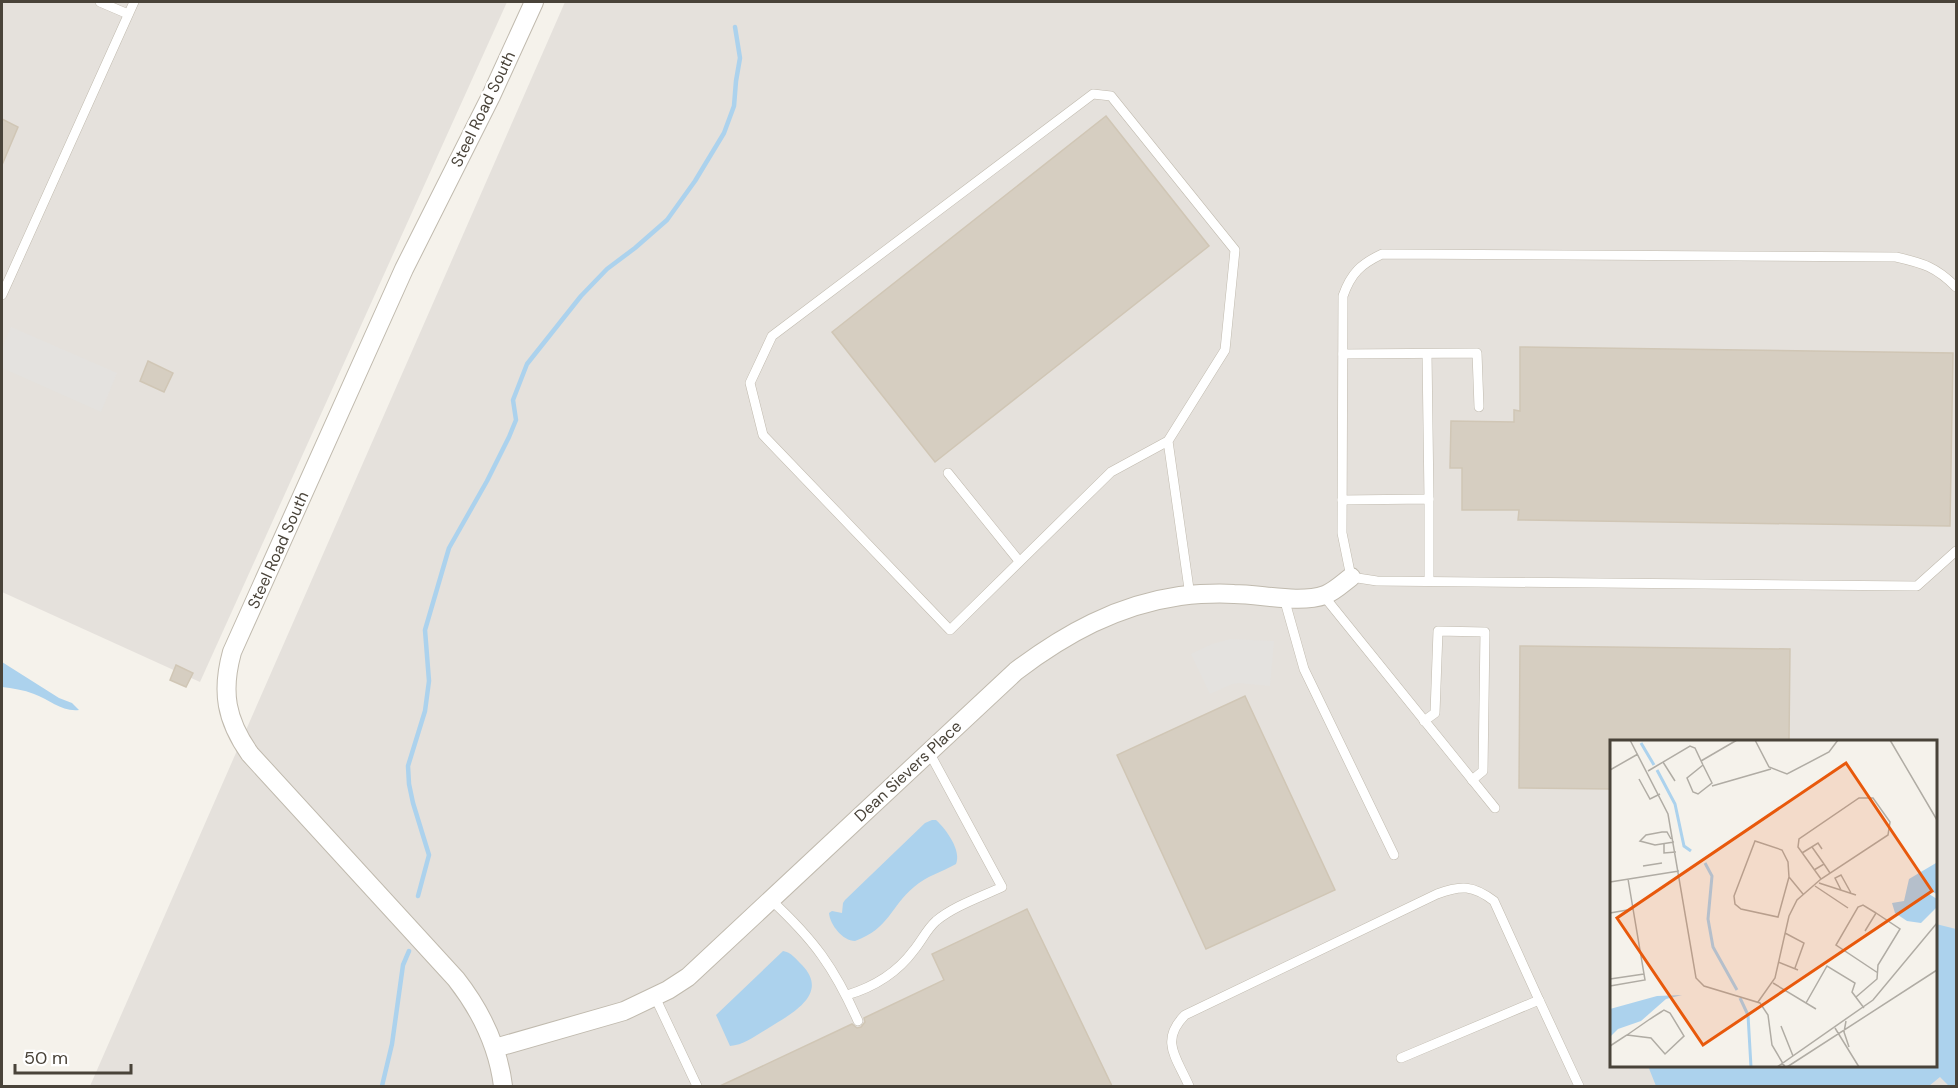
<svg xmlns="http://www.w3.org/2000/svg" width="1958" height="1088" font-family="'DM Sans',sans-serif">
<style>
.industrial{fill:#e5e1dc;fill-rule:evenodd}
.parking{fill:#e4e2df}
.water{fill:#acd2ed}
.lines{fill:none;stroke-linecap:round;stroke-linejoin:round}
.stream{stroke:#acd2ed;stroke-width:4.5}
.building{fill:#d6cec1;stroke:#d0c6b5;stroke-width:1.5}
.lane-casing{stroke:#c0baae;stroke-width:10}
.street-casing{stroke:#c0baae;stroke-width:20}
.lane{stroke:#fff;stroke-width:9}
.street{stroke:#fff;stroke-width:18}
.labels{text-anchor:middle;dominant-baseline:central;stroke-width:5;stroke-linejoin:round;paint-order:stroke}
.street-label{font-size:16px;fill:#494339;stroke:#fff}
.inset-river{fill:none;stroke:#acd2ed;stroke-width:3}
.inset-road{fill:none;stroke:#b0aca4;stroke-width:1.5}
.view{fill:#e8590c;fill-opacity:0.15;stroke:#e8590c;stroke-width:3}
.inset-edge{fill:none;stroke:#494339;stroke-width:3}
</style>
<rect width="100%" height="100%" fill="#f5f2eb"/>
<g class="industrial">
<path d="M2 2H507L200 682 2 592Z"/>
<path d="M565 2H1153L1182 3 1181 2H1956V1086H90ZM1612 742H1936V1066H1612Z"/>
</g>
<g class="parking">
<path d="M11 327 117 373 101 412 2 368V348Z"/>
<path d="M1230 639 1274 641 1270 686 1239 683 1232 684 1210 694 1191 654 1212 644Z"/>
</g>
<g class="water">
<path d="M2 662 59 698 72 703 79 710C62 712 50 700 34 694 24 690 12 688 2 687Z"/>
<path d="M932 820H936C946 829 962 851 956 864 942 872 926 876 914 887 890 907 890 928 855 941 843 941 830 925 829 913L832 911 842 913 843 903 845 900 925 823Z"/>
<path d="M1936 924 1956 929V1086H1949L1940 1077 1929 1086H1656L1648 1066H1936Z"/>
<path d="M783 951C791 952 796 959 802 965 831 995 789 1015 767 1029 755 1036 744 1045 730 1046L716 1015Z"/>
</g>
<g class="lines">
<g class="stream">
<path d="M418 896 429 855 413 803 409 784 408 766 425 711 429 681 425 630 449 548 487 481 509 437 516 420 513 400 527 364 581 296 607 269 635 248 667 220 695 181 724 133 734 106 736 81 740 58 735 27"/>
<path d="M382 1086 392 1044 403 965 409 951"/>
</g>
</g>
<g class="building">
<path d="M1106 116 1209 246 935 462 832 332Z"/>
<path d="M2 119 18 127 2 165Z"/>
<path d="M1520 347 1953 353 1950 526 1518 520 1519 510H1462V468H1450L1451 421 1514 422V410L1520 411Z"/>
<path d="M148 361 173 373 164 392 140 381Z"/>
<path d="M1520 646 1790 649 1789 741H1611V789L1519 788Z"/>
<path d="M176 665 193 673 186 687 170 680Z"/>
<path d="M1245 696 1335 890 1206 949 1117 755Z"/>
<path d="M1027 909 1112 1086H720L852 1024 857 1028 861 1027 865 1022 864 1018 944 980 932 954Z"/>
</g>
<g class="lines">
<defs>
<g id="lane">
<path d="M100 2 128 14"/>
<path d="M1956 287C1936 267 1923 263 1896 257L1382 254C1361 264 1351 273 1343 296L1342 533 1351 577 1377 581 1917 586 1956 551"/>
<path d="M2 295 134 2"/>
<path d="M1343 354 1477 353 1479 407"/>
<path d="M1427 354 1429 499"/>
<path d="M1168 441 1111 472 950 630 763 435 750 383 772 336 1093 94 1111 96 1235 250 1225 350 1168 441 1190 596"/>
<path d="M948 473 1019 561"/>
<path d="M1342 500 1429 499V581"/>
<path d="M1323 595 1495 808"/>
<path d="M1284 598 1304 669 1394 855"/>
<path d="M1424 721 1435 713 1438 631 1485 632 1483 771 1472 780"/>
<path d="M771 900C814 940 834 967 858 1021"/>
<path d="M847 995C874 987 897 973 914 950 922 940 927 929 936 921 954 906 981 897 1002 887L929 752"/>
<path d="M655 997 697 1086"/>
<path d="M1401 1058 1539 1000 1579 1086"/>
<path d="M1189 1086C1177 1058 1159 1041 1185 1015L1437 894C1461 885 1473 885 1494 901L1539 1000"/>
</g>
<g id="street">
<path d="M495 1048 624 1011 668 990 688 977 1016 671C1065 634 1117 605 1180 596 1198 594 1216 593 1234 594 1261 594 1299 604 1325 595 1335 591 1343 583 1351 577"/>
<path d="M503 1086C498 1046 481 1011 456 979L250 754C226 720 221 692 232 652L404 269 491 96 534 2"/>
</g>
</defs>
<use href="#lane" class="lane-casing"/>
<use href="#street" class="street-casing"/>
<use href="#lane" class="lane"/>
<use href="#street" class="street"/>
</g>
<g class="labels">
<g class="street-label">
<text transform="translate(483 109) rotate(-64)">Steel Road South</text>
<text transform="translate(278 550) rotate(-66)">Steel Road South</text>
<text transform="translate(908 771) rotate(-43)">Dean Sievers Place</text>
</g>
</g>
<g transform="translate(1610 740)">
<rect width="327" height="327" fill="#f5f2eb"/>
<path d="M326 123 327 154 320 151 319 154 327 159V167L311 183 297 181 285 173 282 163 294 161 299 139ZM72 255 56 259 31 281 8 289 0 297V269L47 256Z" fill="#acd2ed"/>
<path class="inset-river" d="M31 3 44 25M47 30 65 64 74 106 81 111M95 123 102 136 98 179 103 207 127 250M130 258 138 275 141 327"/>
<path class="inset-road" d="M20 0 58 74 86 238 94 246 150 263 158 275 162 305 175 327M145 0 159 27 177 34 219 12 228 0M280 0 327 80M91 21 127 0M53 22 65 41M0 30 28 14M38 31 80 6 85 8 93 25 102 43 88 54 83 52 77 38 93 25M29 39 40 59 50 54M102 46 161 29M61 99 57 92H52L36 95 30 101 45 105 64 102M54 104V113L66 112M202 107 214 124M192 113 208 103 212 109M33 126 52 123M204 130 214 124 220 133M179 137 168 177 131 169 125 164 124 156 145 101 172 110 178 122 179 137 193 154M0 142 69 131M209 143 246 155M205 146 238 168M231 150 225 138 231 135 241 153M0 173 23 169M266 173 253 165 248 167 226 205 268 233M175 193 194 203 185 228M168 222 188 230M0 239 34 234M163 243 206 269M0 246 35 240 18 139M246 257 267 239 268 225 290 189 266 173 255 191M148 262 165 238 179 176 187 160 211 139 278 95 280 82 263 58H249L189 99 188 107 211 139M196 263 217 226 245 243 242 252 254 268M236 281 234 292 239 307M171 286 183 316M225 288 249 327M0 306 17 295 40 279 51 272 54 270 60 273 74 296 55 314 41 298 17 295M167 327 263 260 327 183M177 327 327 230"/>
<path class="view" d="M236 23 322 151 93 305 7 178Z"/>
<rect width="327" height="327" class="inset-edge"/>
</g>
<rect width="1958" height="1088" fill="none" stroke="#494339" stroke-width="6"/>
<path d="M15 1064v9h116v-9" fill="none" stroke="#494339" stroke-width="3"/>
<text x="24" y="1064" font-size="18" fill="#494339" stroke="#ffffff" stroke-width="4.5" paint-order="stroke">50 m</text>
</svg>
